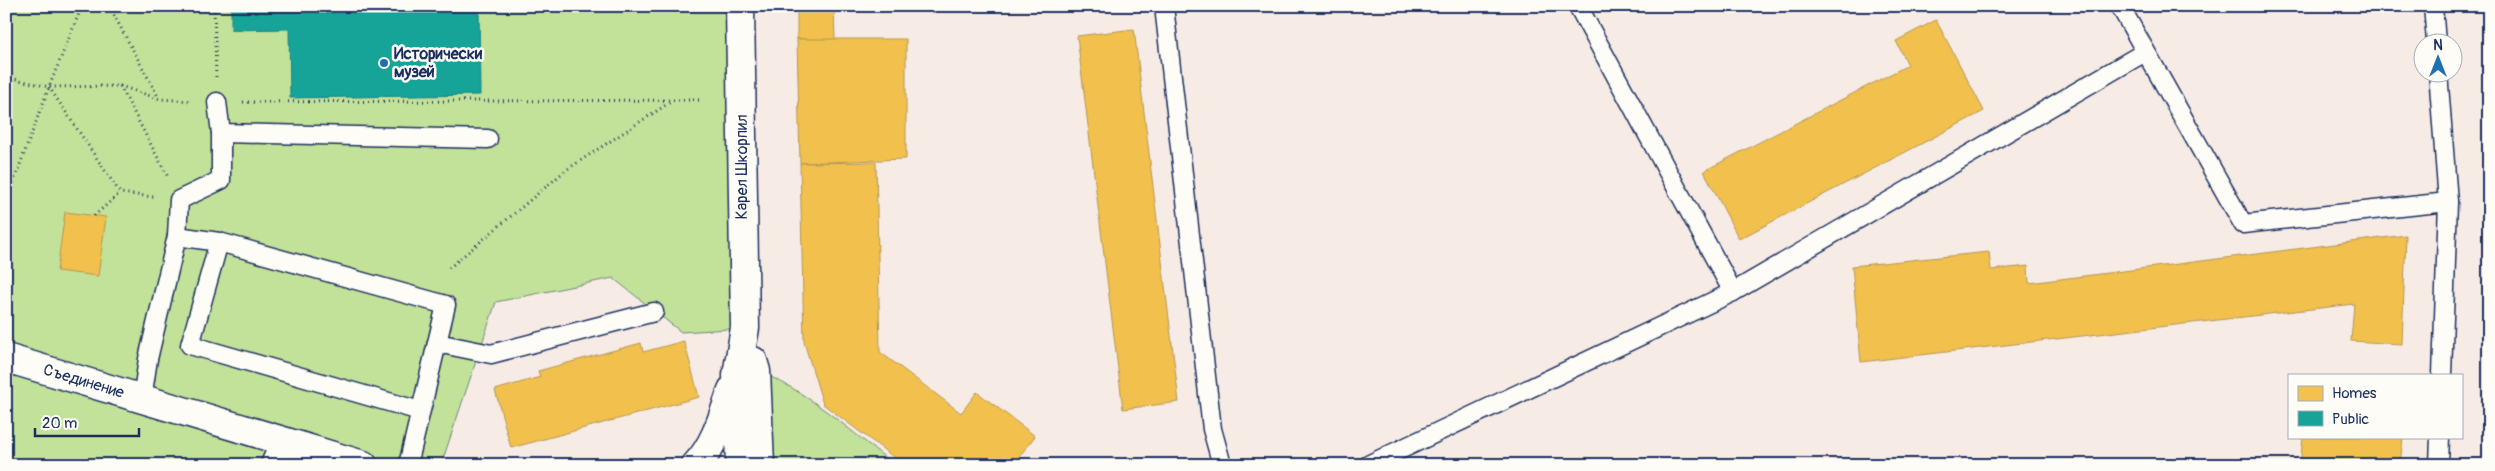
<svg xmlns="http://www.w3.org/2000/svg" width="2495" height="471" font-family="Pangolin,sans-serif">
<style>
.green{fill:#c2e199;stroke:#6e887c}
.homes{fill:#f2c14e;stroke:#b29553}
.public{fill:#17a398;stroke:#188087}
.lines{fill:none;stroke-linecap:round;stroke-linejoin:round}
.service-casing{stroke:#1b2f5e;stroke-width:21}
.minor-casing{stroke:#1b2f5e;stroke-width:31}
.tertiary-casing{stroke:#1b2f5e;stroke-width:31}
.path{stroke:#1b2f5e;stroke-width:3;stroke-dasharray:1 4;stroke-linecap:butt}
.service{stroke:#fdfcf7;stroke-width:18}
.minor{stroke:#fdfcf7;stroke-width:28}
.tertiary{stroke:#fdfcf7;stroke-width:28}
.poi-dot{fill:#1f6fb2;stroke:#fdfcf7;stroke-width:2}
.labels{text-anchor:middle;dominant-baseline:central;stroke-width:5;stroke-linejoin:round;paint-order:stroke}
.poi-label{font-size:16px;font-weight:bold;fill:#1b2f5e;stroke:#fdfcf7;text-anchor:start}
.street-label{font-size:16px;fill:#1b2f5e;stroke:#fdfcf7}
</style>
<rect width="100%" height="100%" fill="#f7ebe5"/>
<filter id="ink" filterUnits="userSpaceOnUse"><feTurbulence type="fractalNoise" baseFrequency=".02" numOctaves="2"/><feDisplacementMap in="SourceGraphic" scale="10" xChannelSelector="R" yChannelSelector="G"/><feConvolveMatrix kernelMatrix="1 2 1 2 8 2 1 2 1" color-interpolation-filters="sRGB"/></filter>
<g filter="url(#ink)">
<g class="green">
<path d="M6 6H740L745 328 681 332 613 278 496 302 441 465H363L285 442 275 465H6Z"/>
<path d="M756 371C802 386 855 435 895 465H767Z"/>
</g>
<g class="homes">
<path d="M797 6H834L835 40 797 39Z"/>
<path d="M2481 6H2489V72Z"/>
<path d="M1936 20 1984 111 1739 239 1704 171 1908 65 1896 41Z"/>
<path d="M1134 29 1179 402 1123 409 1077 36Z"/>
<path d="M797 39H906V159L800 163Z"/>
<path d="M876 162 880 352 961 413 977 392 1035 436 1013 465H904L823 404 804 342 800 163Z"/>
<path d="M65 212 106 217 98 276 57 271Z"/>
<path d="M2406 235 2402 344 2351 341 2354 304 1861 362 1852 266 1989 252 1991 270 2028 266 2029 283Z"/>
<path d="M684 341 699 397 511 448 495 390 540 377 538 371 641 343 643 352Z"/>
<path d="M2303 437H2403L2400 465H2300Z"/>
</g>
<path class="public" d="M231 6H479L480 95 290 98 289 29 231 30Z"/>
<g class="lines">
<defs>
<g id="service">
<path d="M1164 6 1212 429 1222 465"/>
<path d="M1578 6 1733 292"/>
<path d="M2120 6 2243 224 2448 202"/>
<path d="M2433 6 2436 42"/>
<path d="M2438 72 2448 202 2442 375"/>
<path d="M221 133 488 139"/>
<path d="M177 236 179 200 221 180V133L217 102"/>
<path d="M219 242 190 345 420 411"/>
<path d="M437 343 491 354 654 312"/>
<path d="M142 399 148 359 177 236 219 242 446 305 408 465"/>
<path d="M1368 465 1733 292 2145 52"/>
<path d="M2439 465 2440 437"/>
</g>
<path id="minor" d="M275 465 285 442"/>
<g id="tertiary">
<path id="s1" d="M6 358 363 465"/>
<path d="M753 361 756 371 760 465"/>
<path d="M696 465C715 445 723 416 732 390"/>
<path d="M740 465 737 375 745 328 740 6"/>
</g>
</defs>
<use href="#service" class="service-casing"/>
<use href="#minor" class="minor-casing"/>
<use href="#tertiary" class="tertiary-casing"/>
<g class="path">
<path d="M109 6 159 98"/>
<path d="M214 6 216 77"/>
<path d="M6 77 49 87 120 86 160 99 190 101"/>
<path d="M120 86 168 177"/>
<path d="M49 87 120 193 154 197"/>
<path d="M243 102 701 100"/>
<path d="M6 202 49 87 82 6"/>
<path d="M94 216 120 193"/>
<path d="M449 268 566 170 672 101"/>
</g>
<use href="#service" class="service"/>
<use href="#minor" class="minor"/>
<use href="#tertiary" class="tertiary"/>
</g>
</g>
<circle class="poi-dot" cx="384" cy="63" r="5"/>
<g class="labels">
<g class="poi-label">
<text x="394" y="54">Исторически<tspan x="394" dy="18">музей</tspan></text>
</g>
<g class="street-label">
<text transform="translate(742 167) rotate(-90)">Карел Шкорпил</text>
<text stroke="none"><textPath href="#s1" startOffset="81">Съединение</textPath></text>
</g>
</g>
<rect width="2495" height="471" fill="none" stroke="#fdfcf7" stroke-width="25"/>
<rect x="12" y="12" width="2470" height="446" fill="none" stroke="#1b2f5e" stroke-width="2" filter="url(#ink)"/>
<rect x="2288" y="374" width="175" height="65" fill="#fdfcf7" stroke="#a3aaba"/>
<rect x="2298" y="386" width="25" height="15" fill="#f2c14e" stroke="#a3aaba"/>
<text x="2332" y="398" font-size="15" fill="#1b2f5e">Homes</text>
<rect x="2298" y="411" width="25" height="15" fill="#17a398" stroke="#a3aaba"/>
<text x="2332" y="424" font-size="15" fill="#1b2f5e">Public</text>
<g transform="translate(2438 58)"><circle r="24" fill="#fdfcf7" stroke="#a3aaba"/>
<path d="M0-4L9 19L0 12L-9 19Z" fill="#1f6fb2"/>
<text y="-8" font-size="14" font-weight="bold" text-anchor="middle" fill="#1b2f5e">N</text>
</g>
<path d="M35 428v8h104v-8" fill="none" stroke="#1b2f5e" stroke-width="2.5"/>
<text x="42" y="428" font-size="15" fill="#1b2f5e" stroke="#fdfcf7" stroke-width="4" paint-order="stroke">20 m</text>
</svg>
